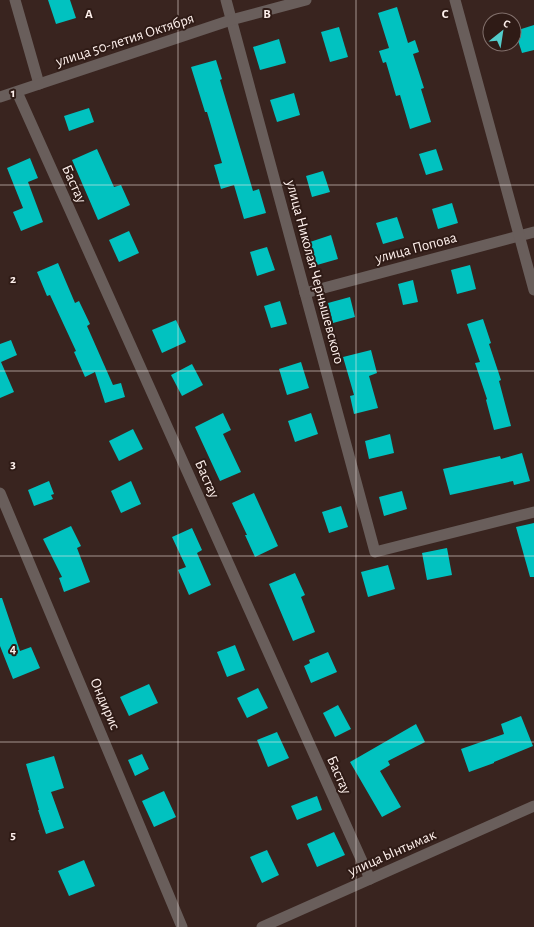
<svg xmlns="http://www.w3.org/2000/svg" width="534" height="927" font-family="'Alegreya Sans',sans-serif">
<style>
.building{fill:#01c2c0}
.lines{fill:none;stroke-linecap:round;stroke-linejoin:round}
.minor{stroke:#695e5b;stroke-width:11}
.tertiary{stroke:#695e5b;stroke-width:11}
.grid{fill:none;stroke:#fef0ec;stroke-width:1;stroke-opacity:0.55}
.labels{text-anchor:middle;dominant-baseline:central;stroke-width:4;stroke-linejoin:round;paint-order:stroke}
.street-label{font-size:15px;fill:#fef0ec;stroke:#2f1b16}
.grid-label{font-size:13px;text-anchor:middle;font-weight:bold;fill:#fef0ec;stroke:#2f1b16;stroke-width:4;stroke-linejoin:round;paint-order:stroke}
</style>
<rect width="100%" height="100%" fill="#39241f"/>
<g class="building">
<path d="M48 0H70L76 18 56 24Z"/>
<path d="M397 7 408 43 415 40 419 52 413 54 424 88 421 89 431 122 410 129 400 95 396 96 386 62 383 63 379 51 389 48 378 13Z"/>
<path d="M534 25V50L522 53 515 31Z"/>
<path d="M339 27 348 57 330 62 321 32Z"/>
<path d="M279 39 286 63 260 70 253 47Z"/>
<path d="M216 60 222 79 220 80 253 191 259 189 266 213 244 219 234 185 221 189 214 165 222 163 207 112H205L191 67Z"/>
<path d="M294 93 300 115 277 122 270 100Z"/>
<path d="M89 108 94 122 69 131 64 116Z"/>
<path d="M97 149 114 187 121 185 130 205 98 220 72 160Z"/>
<path d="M436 149 443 170 426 175 419 154Z"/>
<path d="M30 158 38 178 28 182 43 222 21 231 13 212 23 208 7 168Z"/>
<path d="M323 171 330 192 312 197 306 176Z"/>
<path d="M452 203 458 223 438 229 432 209Z"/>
<path d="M397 217 404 238 383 244 376 223Z"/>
<path d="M129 231 139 253 119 262 109 240Z"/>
<path d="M331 235 338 259 317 265 310 242Z"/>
<path d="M267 247 275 270 257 276 250 252Z"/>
<path d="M58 263 75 303 79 301 90 324 87 326 113 385 121 383 125 397 105 403 95 372 85 377 74 352 76 351 50 295 47 296 37 272Z"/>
<path d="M470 265 476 289 457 294 451 270Z"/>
<path d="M413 280 418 302 403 305 398 284Z"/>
<path d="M350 297 355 317 333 323 328 303Z"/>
<path d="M280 301 287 324 271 328 264 306Z"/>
<path d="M483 319 491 343 489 344 501 380 499 381 511 426 494 430 486 400 487 399 475 363 480 362 467 324Z"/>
<path d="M176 320 186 342 162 353 152 330Z"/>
<path d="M11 340 17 355 1 362 14 392 0 398V344Z"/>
<path d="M371 350 377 373 369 376 378 408 354 414 350 396 354 395 343 357Z"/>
<path d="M301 362 309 388 287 395 279 369Z"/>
<path d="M192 364 203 385 182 396 171 375Z"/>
<path d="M223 413 231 430 223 434 241 472 220 481 195 427Z"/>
<path d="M311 413 318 434 295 442 288 421Z"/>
<path d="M133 429 143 449 119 461 109 441Z"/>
<path d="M390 434 394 453 369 459 365 441Z"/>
<path d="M522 453 530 481 514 485 513 481 450 495 443 469 500 456 501 459Z"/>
<path d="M49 481 54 494 51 495 53 499 34 506 28 490Z"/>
<path d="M131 481 141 504 121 513 111 491Z"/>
<path d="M402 491 407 509 384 516 379 497Z"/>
<path d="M254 493 278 546 255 557 245 535H247L232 503Z"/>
<path d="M341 506 348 527 329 533 322 512Z"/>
<path d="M534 523V577H530L516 527Z"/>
<path d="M71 526 81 546 77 548 90 582 64 592 59 578 62 577 43 539Z"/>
<path d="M192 528 202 550 197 553 211 585 189 595 178 570 186 567 172 537Z"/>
<path d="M447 548 452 575 427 580 422 553Z"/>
<path d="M388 565 395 589 368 597 361 572Z"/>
<path d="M295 573 305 595 301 597 315 632 293 641 269 584Z"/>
<path d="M0 598H2L20 651 31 647 40 668 13 679 0 646Z"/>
<path d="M235 645 245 670 227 677 217 652Z"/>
<path d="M328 652 337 672 311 683 304 666 310 663 309 660Z"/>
<path d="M149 684 158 703 129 716 120 697Z"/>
<path d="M258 688 268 708 247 718 237 698Z"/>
<path d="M338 705 351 729 335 737 323 713Z"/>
<path d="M521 716 533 746 494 762V763L469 772 461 749 504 734 501 724Z"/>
<path d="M416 724 425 742 388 761 390 765 380 771 401 807 382 817 350 762Z"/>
<path d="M277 732 289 758 268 767 257 740Z"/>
<path d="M142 754 149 769 135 776 128 760Z"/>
<path d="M54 756 64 788 51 792 64 828 46 834 38 810H39L26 764Z"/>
<path d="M164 791 176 817 154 827 142 801Z"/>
<path d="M317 796 322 810 297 820 291 806Z"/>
<path d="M334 832 345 855 317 867 307 844Z"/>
<path d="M267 850 279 875 262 883 250 857Z"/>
<path d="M84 860 95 886 69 896 58 871Z"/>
</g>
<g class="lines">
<g class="minor">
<path d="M15 0 39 84"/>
<path d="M226 0 375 552 534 512"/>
<path d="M17 92 370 879"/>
<path d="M0 97 231 20 306 0"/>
<path d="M305 293 534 232"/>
<path d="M0 493 182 927"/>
</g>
<g class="tertiary">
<path d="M455 0 534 290"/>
<path d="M262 927 534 806"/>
</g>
</g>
<path class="grid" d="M178 0V927M356 0V927M0 185H534M0 371H534M0 556H534M0 742H534"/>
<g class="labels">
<g class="street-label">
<text transform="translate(125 40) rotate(-18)">улица 50-летия Октября</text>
<text transform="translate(74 184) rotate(66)">Бастау</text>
<text transform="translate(416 248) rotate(-15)">улица Попова</text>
<text transform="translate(315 272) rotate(75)">улица Николая Чернышевского</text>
<text transform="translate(207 479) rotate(66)">Бастау</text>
<text transform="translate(105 704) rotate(67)">Ондирис</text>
<text transform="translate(339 775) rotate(66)">Бастау</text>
<text transform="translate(392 853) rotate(-24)">улица Ынтымак</text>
</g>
</g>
<g class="grid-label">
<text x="89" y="18">A</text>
<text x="267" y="18">B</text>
<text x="445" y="18">C</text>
<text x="13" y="97">1</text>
<text x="13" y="283">2</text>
<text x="13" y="468">3</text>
<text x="13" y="653">4</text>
<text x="13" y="839">5</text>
</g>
<g transform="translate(502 32) rotate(30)"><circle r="19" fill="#2f1b16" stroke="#82706c"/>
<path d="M0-3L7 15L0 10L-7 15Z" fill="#53cdcb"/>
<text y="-6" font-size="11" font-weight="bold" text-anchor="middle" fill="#fef0ec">С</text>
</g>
</svg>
